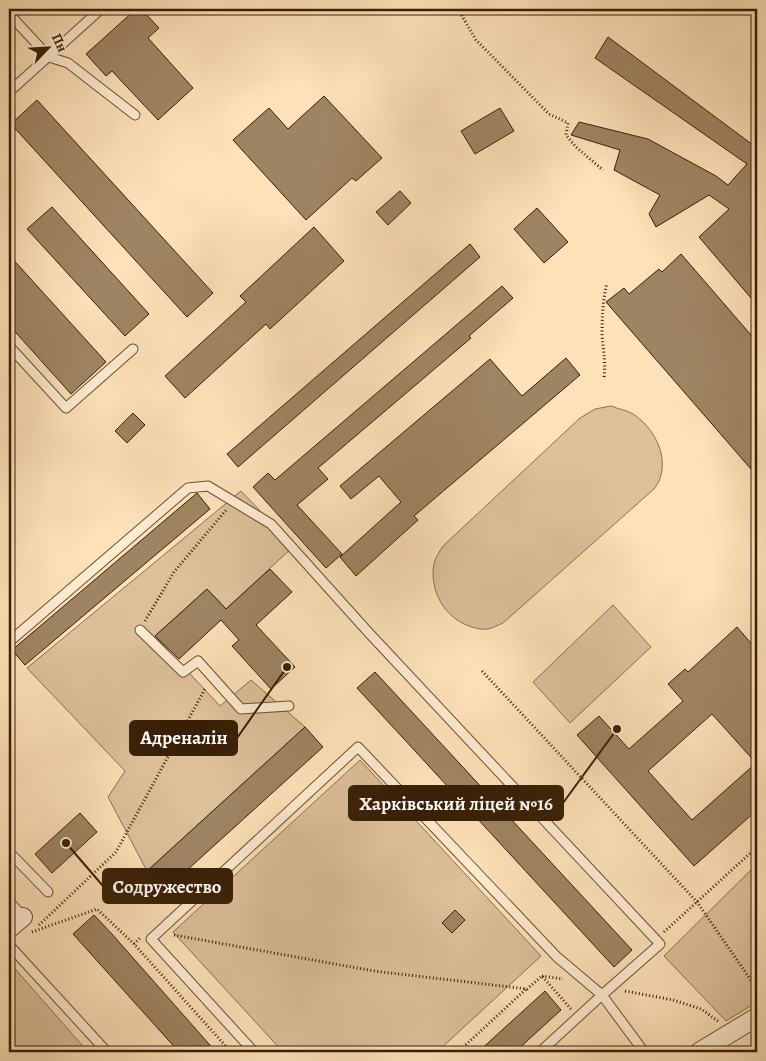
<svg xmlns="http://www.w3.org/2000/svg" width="766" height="1061" font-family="Alegreya,serif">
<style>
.green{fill:#dcc09a;stroke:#8a7050}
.building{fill:#9f8463;stroke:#391f06;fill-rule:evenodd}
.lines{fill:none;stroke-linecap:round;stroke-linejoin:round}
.lane-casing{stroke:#6a5032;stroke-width:11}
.street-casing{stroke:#6a5032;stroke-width:20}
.path{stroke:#391f06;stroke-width:3;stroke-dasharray:1 2.5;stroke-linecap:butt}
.lane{stroke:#feecd1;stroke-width:9}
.street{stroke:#feecd1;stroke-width:18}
.leader{fill:none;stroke:#391f06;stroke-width:2}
.callout-dot{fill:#391f06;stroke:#feecd1;stroke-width:2}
.callout{fill:#391f06;stroke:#391f06;stroke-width:2}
.callout-label{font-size:19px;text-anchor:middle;font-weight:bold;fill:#fff}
</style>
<rect width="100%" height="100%" fill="#fde1b8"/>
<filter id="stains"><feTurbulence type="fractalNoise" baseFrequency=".004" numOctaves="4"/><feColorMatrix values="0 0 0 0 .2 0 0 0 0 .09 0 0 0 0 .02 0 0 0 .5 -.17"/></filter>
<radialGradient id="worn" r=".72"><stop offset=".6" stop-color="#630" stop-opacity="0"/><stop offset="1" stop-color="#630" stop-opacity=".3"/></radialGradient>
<g class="green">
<path d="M611 406C618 409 627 410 633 414 652 426 667 452 661 475 660 480 657 485 654 489L503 623C498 625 493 628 488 629 483 630 474 628 469 626 444 617 429 590 434 564 435 558 440 551 443 546L580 418 595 409Z"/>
<path d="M241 491 294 546 226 609 207 589 155 636 220 706 251 680 305 727 147 871 108 797 125 771 27 668Z"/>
<path d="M613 605 651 647 570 723 533 682Z"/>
<path d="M360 760 541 956 437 1052H283L173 932Z"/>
<path d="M757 864V1002L726 1021 664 956Z"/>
<path d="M10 963 88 1052H66L61 1047 55 1052H9Z"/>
</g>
<g class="building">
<path d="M136 9H141L159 28 148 38 193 88 158 120 112 71 106 76 86 54Z"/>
<path d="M608 37 757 148V305L699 237 729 209 709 195 656 227 649 214 660 195 614 170 620 150 571 135 579 122 648 139 716 176 728 185 747 164 595 58Z"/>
<path d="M324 96 382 158 356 181 352 178 306 220 233 140 269 108 288 129Z"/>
<path d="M37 100 213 293 187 317 11 124Z"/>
<path d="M500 108 514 131 475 154 461 131Z"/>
<path d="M400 191 411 203 388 225 376 212Z"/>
<path d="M52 207 149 314 125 336 27 229Z"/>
<path d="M537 208 568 242 544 263 514 229Z"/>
<path d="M314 227 344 261 270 329 266 324 185 398 165 376 246 302 240 296Z"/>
<path d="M470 244 480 257 238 467 227 454Z"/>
<path d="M681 254 757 342V476L606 302 624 288 629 294 659 269 662 272Z"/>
<path d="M9 255 106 362 71 394 9 325Z"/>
<path d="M502 286 513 298 469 336 471 338 318 468 328 479 297 505 342 554 326 568 253 487 268 473 275 480Z"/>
<path d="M566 358 580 375 414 516 418 520 356 576 340 557 401 502 379 476 351 499 340 486 490 359 522 396Z"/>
<path d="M133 413 145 425 127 443 115 431Z"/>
<path d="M197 493 210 509 25 665 12 650Z"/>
<path d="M270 569 292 592 256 625 295 667 271 689 232 646 239 640 221 620 179 659 155 636 207 589 226 609Z"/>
<path d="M737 627 757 650V810L694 866 577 735 599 716 629 749 683 701 668 684 685 669 688 672ZM712 714 756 763 692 820 648 771Z"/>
<path d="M375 672 632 950 614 967 357 688Z"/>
<path d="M305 727 323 747 164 891 147 871Z"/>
<path d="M80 813 97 832 52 873 35 854Z"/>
<path d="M455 910 465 920 452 933 442 923Z"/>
<path d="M94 915 111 933 216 1052H179L73 934Z"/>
<path d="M545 991 561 1010 515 1052H478Z"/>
</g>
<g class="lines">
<defs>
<g id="lane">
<path d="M9 14 49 57 68 63 135 115"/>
<path d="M9 92 101 9"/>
<path d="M9 346 66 408 133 349"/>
<path d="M140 630 183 672 198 661 241 709 289 706"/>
<path d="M9 642 188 488 208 486 271 524 369 633 660 944 602 995 644 1052"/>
<path d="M9 852 48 892"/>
<path d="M9 901 23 917"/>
<path d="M9 945 107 1052"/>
<path d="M254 1052 151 939 358 747 557 957 602 995 540 1052"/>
</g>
<g id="street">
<path d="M9 929 23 917"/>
<path d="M699 1052 757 1017"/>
</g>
</defs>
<use href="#lane" class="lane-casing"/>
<use href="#street" class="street-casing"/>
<g class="path">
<path d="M458 9 476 40 549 114 568 123 566 135 576 147 603 170"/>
<path d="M604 377C606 360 603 350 602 334 602 316 603 300 607 283"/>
<path d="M145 621 174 572 227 509"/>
<path d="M482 671 697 902 757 989"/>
<path d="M39 925 116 852 206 687"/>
<path d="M32 932 97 909 134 944 231 1052"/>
<path d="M664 932 757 847"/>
<path d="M174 935 374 971 527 989 542 976 571 1009"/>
<path d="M134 944 140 938"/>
<path d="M542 976 563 979"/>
<path d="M625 991 673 1000 701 1009 718 1021"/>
<path d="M458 1052 526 989"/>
</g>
<use href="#lane" class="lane"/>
<use href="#street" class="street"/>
</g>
<path class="leader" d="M287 667L237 738M617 729L563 803M66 843L103 886"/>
<g class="callout-dot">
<circle cx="287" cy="667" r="5"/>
<circle cx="617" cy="729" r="5"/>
<circle cx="66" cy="843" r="5"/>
</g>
<g class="callout">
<rect x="130" y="721" width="107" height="34" rx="5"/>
<rect x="349" y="786" width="214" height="34" rx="5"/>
<rect x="103" y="869" width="129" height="34" rx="5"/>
</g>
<g class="callout-label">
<text x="184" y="744">Адреналін</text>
<text x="456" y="810">Харківський ліцей №16</text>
<text x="167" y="893">Содружество</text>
</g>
<rect width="766" height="1061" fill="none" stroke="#fde1b8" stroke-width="30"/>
<rect x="10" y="10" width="746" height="1041" fill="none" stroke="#391f06" stroke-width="2.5"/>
<rect x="15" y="15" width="736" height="1031" fill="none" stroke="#391f06"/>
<g transform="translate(48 48) rotate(65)" stroke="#feecd1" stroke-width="4" paint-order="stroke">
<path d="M0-4L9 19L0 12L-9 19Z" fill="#391f06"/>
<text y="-8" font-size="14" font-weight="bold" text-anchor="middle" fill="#391f06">Пн</text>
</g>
<rect width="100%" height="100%" filter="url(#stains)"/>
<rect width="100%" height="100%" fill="url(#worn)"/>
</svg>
